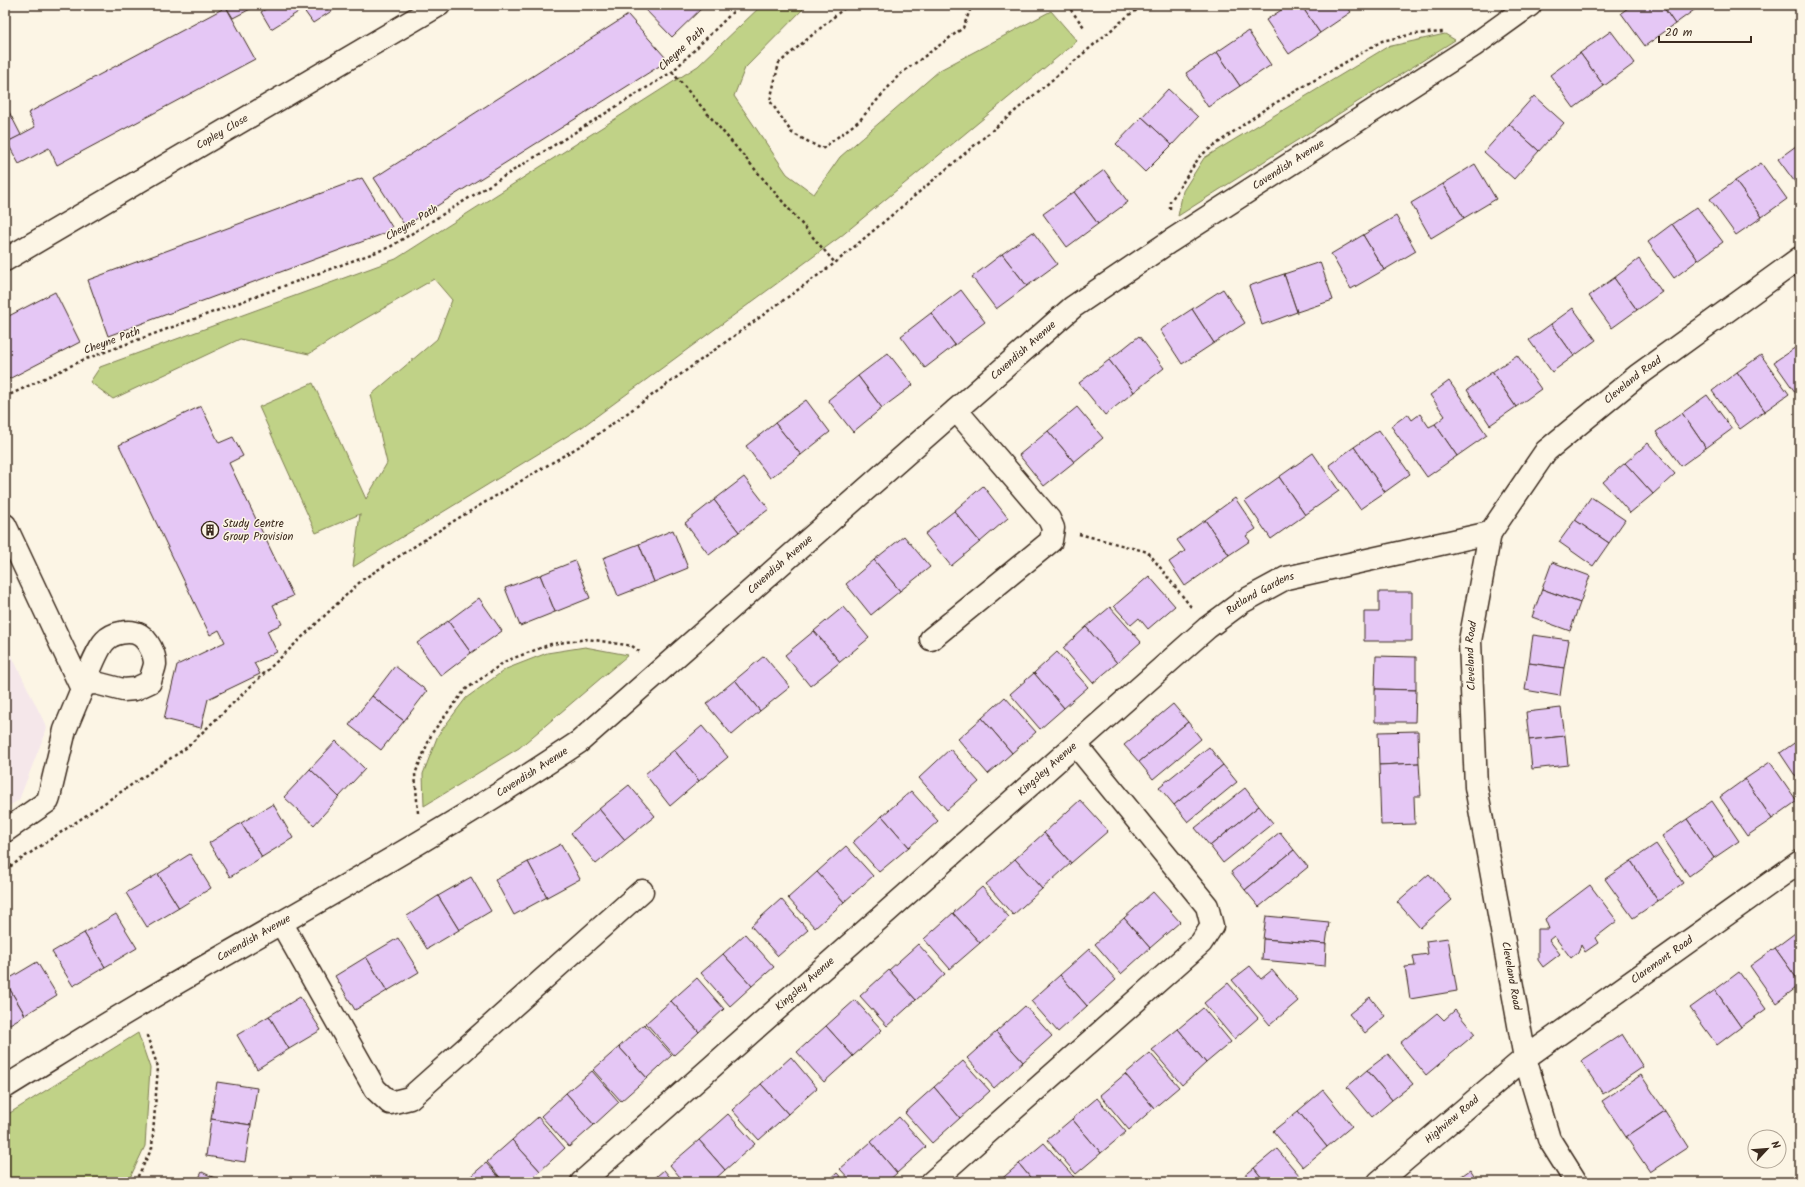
<svg xmlns="http://www.w3.org/2000/svg" width="1805" height="1187" font-family="Kalam,sans-serif">
<style>
.built{fill:#f5e7ea}
.green{fill:#c0d287;stroke:#7e7e52}
.building{fill:#e5c7f5;stroke:#3b2a1e}
.lines{fill:none;stroke-linecap:round;stroke-linejoin:round}
.minor-casing{stroke:#3b2a1e;stroke-width:25}
.path{stroke:#3b2a1e;stroke-width:2.5;stroke-dasharray:3 3;stroke-linecap:butt}
.minor{stroke:#fcf5e5;stroke-width:22}
.labels{text-anchor:middle;dominant-baseline:central;stroke-width:3;stroke-linejoin:round;paint-order:stroke}
.street-label{font-size:11px;fill:#3b2a1e;stroke:#fcf5e5}
.poi-label{font-size:11px;fill:#3b2a1e;stroke:#fcf5e5;text-anchor:start}
</style>
<rect width="100%" height="100%" fill="#fcf5e5"/>
<filter id="ink" filterUnits="userSpaceOnUse"><feTurbulence type="fractalNoise" baseFrequency=".025" numOctaves="2"/><feDisplacementMap in="SourceGraphic" scale="8" xChannelSelector="R" yChannelSelector="G"/><feConvolveMatrix kernelMatrix="1 2 1 2 8 2 1 2 1" color-interpolation-filters="sRGB"/></filter>
<g filter="url(#ink)">
<path class="built" d="M5 642 47 728 19 800 5 808Z"/>
<g class="green">
<path d="M762 5H807L745 68 734 96 787 174 814 194 840 157 940 70 1051 11 1077 41 840 237 582 427 353 567 360 514 316 533 259 407 313 383 366 499 387 463 371 395 437 339 452 300 434 279 356 324 309 354 240 339 113 399 90 382 100 367 396 259 698 66Z"/>
<path d="M1445 34 1455 40 1178 216 1183 191 1204 158 1387 47Z"/>
<path d="M585 647 628 655 519 748 424 806 423 774 438 735 466 698 506 669 547 653Z"/>
<path d="M138 1033 150 1068 145 1146 128 1182H5V1116Z"/>
</g>
<g class="building">
<path d="M225 5H258L233 18Z"/>
<path d="M272 5H341L313 23 303 9 271 29 261 12Z"/>
<path d="M641 5H705L672 37Z"/>
<path d="M1289 5H1301L1320 33 1289 54 1266 20Z"/>
<path d="M1301 5H1346L1351 12 1320 33Z"/>
<path d="M1632 5H1662L1675 24 1645 46 1621 13Z"/>
<path d="M1662 5H1701L1675 24Z"/>
<path d="M226 7 255 59 57 165 49 148 19 164 7 142 35 127 28 113Z"/>
<path d="M628 15 665 57 661 65 405 226 374 178Z"/>
<path d="M1248 31 1271 65 1240 86 1217 52Z"/>
<path d="M1611 31 1635 63 1604 86 1580 53Z"/>
<path d="M1217 52 1240 86 1208 107 1186 73Z"/>
<path d="M1580 53 1604 86 1574 108 1550 75Z"/>
<path d="M1168 89 1198 117 1172 145 1142 117Z"/>
<path d="M1534 96 1564 123 1539 151 1509 124Z"/>
<path d="M5 104 21 135 5 143Z"/>
<path d="M1142 117 1172 145 1145 172 1116 144Z"/>
<path d="M1509 124 1539 151 1514 179 1484 152Z"/>
<path d="M1800 143V189L1778 159Z"/>
<path d="M1761 163 1787 199 1762 217 1735 181Z"/>
<path d="M1475 164 1496 199 1464 218 1443 184Z"/>
<path d="M1104 170 1128 202 1098 224 1074 192Z"/>
<path d="M362 178 392 227 383 234 108 336 88 280Z"/>
<path d="M1735 181 1762 217 1736 235 1710 199Z"/>
<path d="M1443 184 1464 218 1431 238 1411 203Z"/>
<path d="M1074 192 1098 224 1067 247 1043 214Z"/>
<path d="M1697 207 1723 242 1698 260 1672 224Z"/>
<path d="M1396 216 1416 251 1384 270 1363 235Z"/>
<path d="M1672 224 1698 260 1674 278 1648 242Z"/>
<path d="M1033 232 1057 264 1027 286 1002 254Z"/>
<path d="M1363 235 1384 270 1351 289 1331 254Z"/>
<path d="M1002 254 1027 286 996 309 972 277Z"/>
<path d="M1639 259 1662 292 1637 310 1614 278Z"/>
<path d="M1320 262 1333 300 1297 312 1284 274Z"/>
<path d="M1284 274 1297 312 1262 325 1249 286Z"/>
<path d="M1614 278 1637 310 1612 328 1589 296Z"/>
<path d="M1223 289 1245 323 1214 343 1192 309Z"/>
<path d="M961 290 985 322 955 345 931 313Z"/>
<path d="M55 292 80 342 5 381V318Z"/>
<path d="M1573 308 1596 340 1574 356 1551 324Z"/>
<path d="M1192 309 1214 343 1182 364 1160 330Z"/>
<path d="M931 313 955 345 925 368 901 336Z"/>
<path d="M1551 324 1574 356 1552 372 1529 340Z"/>
<path d="M1139 336 1164 368 1134 392 1109 360Z"/>
<path d="M1799 345 1800 346V399L1774 362Z"/>
<path d="M888 353 913 385 882 408 858 376Z"/>
<path d="M1517 355 1541 389 1516 407 1492 372Z"/>
<path d="M1761 355 1789 394 1765 411 1737 372Z"/>
<path d="M1109 360 1134 392 1105 415 1079 383Z"/>
<path d="M1492 372 1516 407 1490 425 1467 390Z"/>
<path d="M1737 372 1765 411 1740 429 1712 391Z"/>
<path d="M858 376 882 408 853 432 828 400Z"/>
<path d="M1449 381 1487 435 1457 456 1435 424 1445 416 1430 395Z"/>
<path d="M1707 395 1732 429 1706 448 1682 413Z"/>
<path d="M806 400 830 432 801 455 775 423Z"/>
<path d="M201 406 219 443 233 437 243 456 229 463 293 596 273 605 282 624 267 631 277 652 254 663 260 674 208 699 201 728 164 719 177 665 225 642 219 630 210 635 119 445Z"/>
<path d="M1077 407 1103 438 1074 462 1048 431Z"/>
<path d="M1682 413 1706 448 1681 466 1656 432Z"/>
<path d="M1408 414 1412 420 1420 414 1429 427 1435 424 1457 456 1427 477 1391 426Z"/>
<path d="M775 423 801 455 770 478 746 446Z"/>
<path d="M1379 430 1410 474 1385 492 1354 447Z"/>
<path d="M1048 431 1074 462 1044 486 1019 455Z"/>
<path d="M1648 443 1675 474 1653 494 1625 463Z"/>
<path d="M1354 447 1385 492 1360 509 1329 465Z"/>
<path d="M1313 453 1339 491 1305 515 1279 477Z"/>
<path d="M1625 463 1653 494 1630 513 1603 482Z"/>
<path d="M744 477 769 509 739 532 714 500Z"/>
<path d="M1279 477 1305 515 1271 539 1245 501Z"/>
<path d="M983 486 1008 518 980 542 954 511Z"/>
<path d="M1591 497 1625 520 1609 543 1575 520Z"/>
<path d="M1235 498 1256 529 1246 536 1250 541 1229 555 1205 520Z"/>
<path d="M714 500 739 532 709 555 685 523Z"/>
<path d="M954 511 980 542 951 566 925 534Z"/>
<path d="M1205 520 1229 555 1185 586 1169 562 1185 551 1177 540Z"/>
<path d="M1575 520 1609 543 1593 566 1559 542Z"/>
<path d="M673 530 688 568 654 582 639 544Z"/>
<path d="M904 536 930 567 900 591 874 560Z"/>
<path d="M639 544 654 582 618 596 603 558Z"/>
<path d="M874 560 900 591 871 615 846 584Z"/>
<path d="M575 561 590 598 555 612 540 575Z"/>
<path d="M1552 562 1590 576 1580 603 1542 589Z"/>
<path d="M540 575 555 612 520 626 505 588Z"/>
<path d="M1149 576 1175 606 1148 629 1139 618 1131 625 1114 606Z"/>
<path d="M1542 589 1580 603 1570 631 1532 617Z"/>
<path d="M1379 592H1412V641H1364V612H1379Z"/>
<path d="M479 598 502 631 471 653 448 621Z"/>
<path d="M843 607 869 638 840 662 814 631Z"/>
<path d="M1110 607 1141 642 1117 663 1086 627Z"/>
<path d="M448 621 471 653 441 676 417 643Z"/>
<path d="M1086 627 1117 663 1093 683 1063 648Z"/>
<path d="M814 631 840 662 810 686 785 655Z"/>
<path d="M1533 635 1569 640 1564 668 1529 663Z"/>
<path d="M1057 652 1088 687 1064 708 1034 673Z"/>
<path d="M764 656 790 687 760 711 735 680Z"/>
<path d="M1376 656 1416 657V690L1375 689Z"/>
<path d="M1529 663 1564 668 1560 696 1525 690Z"/>
<path d="M395 666 427 691 404 721 372 696Z"/>
<path d="M1034 673 1064 708 1040 729 1010 694Z"/>
<path d="M735 680 760 711 732 735 706 704Z"/>
<path d="M1375 689 1416 690 1415 722H1375Z"/>
<path d="M372 696 404 721 381 750 349 725Z"/>
<path d="M1005 697 1036 732 1012 753 982 718Z"/>
<path d="M1173 704 1188 722 1139 762 1124 745Z"/>
<path d="M1561 708 1565 736 1529 740 1526 712Z"/>
<path d="M982 718 1012 753 988 774 958 739Z"/>
<path d="M1188 722 1201 739 1153 779 1139 762Z"/>
<path d="M702 726 728 757 699 781 674 750Z"/>
<path d="M1418 731 1419 763 1379 765 1378 732Z"/>
<path d="M1565 736 1568 765 1532 769 1529 740Z"/>
<path d="M1800 739V783L1780 753Z"/>
<path d="M336 741 365 769 339 797 310 769Z"/>
<path d="M1209 747 1223 765 1174 805 1159 787Z"/>
<path d="M950 749 979 782 947 810 919 778Z"/>
<path d="M674 750 699 781 670 806 645 774Z"/>
<path d="M1770 762 1797 801 1772 819 1745 779Z"/>
<path d="M1419 763 1421 796H1414L1415 824 1381 825 1379 765Z"/>
<path d="M1223 765 1237 782 1188 822 1174 805Z"/>
<path d="M310 769 339 797 314 825 284 797Z"/>
<path d="M1745 779 1772 819 1747 836 1720 797Z"/>
<path d="M629 785 655 816 625 840 599 809Z"/>
<path d="M1245 788 1259 806 1210 846 1195 828Z"/>
<path d="M911 791 938 821 909 847 882 816Z"/>
<path d="M1080 800 1108 831 1071 863 1044 833Z"/>
<path d="M1712 801 1739 841 1714 858 1687 819Z"/>
<path d="M273 804 293 838 262 857 241 823Z"/>
<path d="M1259 806 1273 823 1223 863 1210 846Z"/>
<path d="M599 809 625 840 596 864 571 833Z"/>
<path d="M882 816 909 847 879 872 853 842Z"/>
<path d="M1687 819 1714 858 1689 876 1662 836Z"/>
<path d="M241 823 262 857 230 877 209 843Z"/>
<path d="M1280 832 1294 850 1245 890 1231 872Z"/>
<path d="M1044 833 1071 863 1042 889 1015 859Z"/>
<path d="M561 844 580 879 547 897 528 862Z"/>
<path d="M1656 844 1683 883 1658 901 1631 861Z"/>
<path d="M846 846 873 876 844 902 817 872Z"/>
<path d="M1294 850 1308 867 1259 907 1245 890Z"/>
<path d="M190 854 211 888 179 908 158 874Z"/>
<path d="M1015 859 1042 889 1013 915 986 884Z"/>
<path d="M1631 861 1658 901 1633 918 1605 879Z"/>
<path d="M528 862 547 897 514 915 495 880Z"/>
<path d="M817 872 844 902 815 928 788 898Z"/>
<path d="M158 874 179 908 147 927 126 893Z"/>
<path d="M1429 874 1452 900 1420 928 1397 902Z"/>
<path d="M471 877 491 911 459 930 438 896Z"/>
<path d="M1590 885 1617 921 1595 938 1598 943 1585 952 1581 945 1578 952 1571 958 1554 936 1549 940 1560 954 1543 967 1538 960V929H1549L1545 919Z"/>
<path d="M982 887 1009 917 980 943 953 913Z"/>
<path d="M1153 892 1180 922 1150 948 1124 918Z"/>
<path d="M438 896 459 930 427 949 407 916Z"/>
<path d="M781 899 808 930 778 956 751 926Z"/>
<path d="M953 913 980 943 950 969 924 939Z"/>
<path d="M116 914 137 948 105 967 84 933Z"/>
<path d="M1266 916 1329 922 1326 944 1263 939Z"/>
<path d="M1124 918 1150 948 1121 974 1095 944Z"/>
<path d="M1799 930 1800 931V983L1775 948Z"/>
<path d="M84 933 105 967 73 986 52 952Z"/>
<path d="M745 934 774 967 752 986 723 954Z"/>
<path d="M398 938 419 972 387 991 366 957Z"/>
<path d="M1448 938 1457 991 1410 999 1405 967 1415 966 1413 956 1428 954 1426 941Z"/>
<path d="M1263 939 1326 944 1325 966 1262 960Z"/>
<path d="M918 944 945 974 916 1000 889 970Z"/>
<path d="M1775 948 1800 983V985L1776 1003 1750 966Z"/>
<path d="M1089 949 1116 980 1087 1006 1060 975Z"/>
<path d="M723 954 752 986 730 1006 701 973Z"/>
<path d="M366 957 387 991 355 1010 335 976Z"/>
<path d="M37 962 57 995 25 1015 5 981Z"/>
<path d="M1250 966 1261 979 1272 970 1298 1001 1270 1025 1232 980Z"/>
<path d="M889 970 916 1000 887 1026 860 996Z"/>
<path d="M1739 972 1766 1009 1741 1027 1715 990Z"/>
<path d="M1060 975 1087 1006 1058 1032 1031 1001Z"/>
<path d="M697 978 724 1009 699 1032 671 1001Z"/>
<path d="M5 981 25 1015 5 1027Z"/>
<path d="M1228 983 1258 1018 1234 1039 1204 1003Z"/>
<path d="M1715 990 1741 1027 1717 1045 1690 1008Z"/>
<path d="M300 997 321 1030 289 1049 269 1016Z"/>
<path d="M1370 997 1385 1016 1365 1033 1349 1014Z"/>
<path d="M855 1000 882 1030 853 1056 826 1026Z"/>
<path d="M671 1001 699 1032 674 1055 646 1023Z"/>
<path d="M1025 1006 1052 1036 1023 1062 996 1032Z"/>
<path d="M1203 1008 1231 1042 1206 1063 1178 1029Z"/>
<path d="M1455 1010 1475 1034 1426 1075 1400 1043 1437 1013 1444 1020Z"/>
<path d="M269 1016 289 1049 257 1069 237 1035Z"/>
<path d="M644 1024 672 1055 647 1078 619 1047Z"/>
<path d="M826 1026 853 1056 824 1082 797 1052Z"/>
<path d="M1178 1029 1206 1063 1182 1085 1152 1050Z"/>
<path d="M996 1032 1023 1062 994 1088 967 1058Z"/>
<path d="M1622 1034 1643 1067 1603 1094 1581 1061Z"/>
<path d="M619 1047 647 1078 621 1101 593 1070Z"/>
<path d="M1150 1053 1179 1087 1154 1108 1125 1074Z"/>
<path d="M1388 1054 1413 1084 1392 1100 1367 1070Z"/>
<path d="M791 1057 817 1088 788 1114 761 1084Z"/>
<path d="M963 1061 990 1091 960 1118 934 1087Z"/>
<path d="M1367 1070 1392 1100 1372 1117 1347 1087Z"/>
<path d="M592 1071 619 1102 594 1125 566 1093Z"/>
<path d="M1125 1074 1154 1108 1129 1130 1100 1095Z"/>
<path d="M1641 1075 1665 1111 1626 1137 1602 1101Z"/>
<path d="M217 1082 257 1088 251 1125 211 1119Z"/>
<path d="M761 1084 788 1114 759 1140 732 1110Z"/>
<path d="M934 1087 960 1118 932 1143 905 1113Z"/>
<path d="M1323 1090 1352 1126 1327 1147 1298 1111Z"/>
<path d="M566 1093 594 1125 569 1147 541 1116Z"/>
<path d="M1097 1098 1126 1132 1101 1153 1072 1119Z"/>
<path d="M1298 1111 1327 1147 1303 1167 1273 1131Z"/>
<path d="M1665 1111 1688 1147 1650 1172 1626 1137Z"/>
<path d="M728 1114 755 1144 725 1170 699 1140Z"/>
<path d="M538 1117 565 1148 540 1171 512 1140Z"/>
<path d="M899 1117 926 1147 897 1173 871 1142Z"/>
<path d="M211 1119 251 1125 245 1162 206 1156Z"/>
<path d="M1072 1119 1101 1153 1076 1174 1047 1140Z"/>
<path d="M512 1140 540 1171 528 1182H504L487 1162Z"/>
<path d="M699 1140 725 1170 712 1182H684L670 1165Z"/>
<path d="M871 1142 897 1173 887 1182H852L840 1169Z"/>
<path d="M1044 1143 1074 1177 1068 1182H1034L1019 1164Z"/>
<path d="M1277 1149 1305 1182H1265L1254 1168Z"/>
<path d="M486 1163 503 1182H464Z"/>
<path d="M1019 1164 1034 1182H998Z"/>
<path d="M1254 1168 1265 1182H1237Z"/>
<path d="M664 1170 674 1182H650Z"/>
<path d="M1470 1170 1478 1182H1453Z"/>
<path d="M202 1172 223 1182H197Z"/>
<path d="M837 1173 845 1182H827Z"/>
</g>
<g class="lines">
<defs>
<g id="minor">
<path id="s1" d="M5 260 439 5"/>
<path d="M5 525 82 689 65 730 48 801 5 831"/>
<path d="M931 639 1051 541 1053 528 1049 519 956 410"/>
<path d="M82 689C87 677 97 649 105 641 112 633 130 629 140 635 148 640 155 654 155 664 154 670 151 676 150 682L135 689 123 690 96 683 84 684"/>
<path d="M282 924 375 1089 390 1103 410 1098 642 891"/>
<path id="s2" d="M5 1087C49 1060 93 1032 137 1006 285 919 436 838 579 742L1073 307 1169 242 1473 46 1530 5"/>
<path id="s3" d="M582 1182 1207 628 1242 602 1286 578 1490 533"/>
<path d="M932 1182 1201 943 1212 926 1207 906 1076 745"/>
<path id="s4" d="M1379 1182 1525 1058 1800 862"/>
<path id="s5" d="M1576 1182 1549 1139 1525 1058 1476 787 1470 641 1490 533 1546 451 1637 376 1800 258"/>
</g>
</defs>
<use href="#minor" class="minor-casing"/>
<g class="path">
<path d="M850 5 842 10 779 63 770 101 792 133 822 149 860 120 899 75 963 28 972 5"/>
<path d="M1067 5 1084 27"/>
<path d="M672 72 835 263"/>
<path d="M1170 209V202L1200 156 1265 109 1382 41 1414 34 1443 32"/>
<path d="M5 397 83 360 390 247 672 72 740 5"/>
<path d="M1079 534 1148 552 1191 607"/>
<path d="M418 813 415 774 432 733 465 690 506 661 551 644 588 639 632 646 640 652"/>
<path d="M5 870 186 748 362 580 457 519 590 440 835 263 1129 15 1145 5"/>
<path d="M135 1182 152 1148 158 1067 146 1033"/>
</g>
<use href="#minor" class="minor"/>
</g>
</g>
<defs>
<symbol id="building-ring" viewBox="-11 -11 22 22"><circle r="9.5" fill="#fcf5e5" stroke="#3b2a1e" stroke-width="1.5"/><path d="M-4-6H4V6H1V3H-1V6H-4ZM-2.5-4.3h1.7v1.8h-1.7ZM.8-4.3h1.7v1.8H.8ZM-2.5-1h1.7V.8h-1.7ZM.8-1h1.7V.8H.8Z" fill="#3b2a1e"/></symbol>
</defs>
<g fill-rule="evenodd">
<use href="#building-ring" x="200" y="520" width="20" height="20"/>
</g>
<g class="labels">
<g class="street-label">
<text transform="translate(682 49) rotate(-43)">Cheyne Path</text>
<text stroke="none"><textPath href="#s1" startOffset="252">Copley Close</textPath></text>
<text stroke="none"><textPath href="#s2" startOffset="1586">Cavendish Avenue</textPath></text>
<text transform="translate(412 223) rotate(-31)">Cheyne Path</text>
<text transform="translate(112 341) rotate(-20)">Cheyne Path</text>
<text stroke="none"><textPath href="#s2" startOffset="1262">Cavendish Avenue</textPath></text>
<text stroke="none"><textPath href="#s5" startOffset="878">Cleveland Road</textPath></text>
<text stroke="none"><textPath href="#s2" startOffset="938">Cavendish Avenue</textPath></text>
<text stroke="none"><textPath href="#s3" startOffset="899">Rutland Gardens</textPath></text>
<text stroke="none"><textPath href="#s5" startOffset="542">Cleveland Road</textPath></text>
<text stroke="none"><textPath href="#s2" startOffset="614">Cavendish Avenue</textPath></text>
<text stroke="none"><textPath href="#s3" startOffset="622">Kingsley Avenue</textPath></text>
<text stroke="none"><textPath href="#s2" startOffset="290">Cavendish Avenue</textPath></text>
<text stroke="none"><textPath href="#s4" startOffset="360">Claremont Road</textPath></text>
<text transform="translate(1511 976) rotate(80)">Cleveland Road</text>
<text stroke="none"><textPath href="#s3" startOffset="298">Kingsley Avenue</textPath></text>
<text stroke="none"><textPath href="#s4" startOffset="96">Highview Road</textPath></text>
</g>
<g class="poi-label">
<text x="223" y="524">Study Centre<tspan x="223" dy="13">Group Provision</tspan></text>
</g>
</g>
<rect width="1805" height="1187" fill="none" stroke="#fcf5e5" stroke-width="20"/>
<rect x="10" y="10" width="1785" height="1167" fill="none" stroke="#3b2a1e" stroke-width="1.5" filter="url(#ink)"/>
<g transform="translate(1767 1149) rotate(64)"><circle r="19" fill="#fcf5e5" stroke="#afa495"/>
<path d="M0-3L7 15L0 10L-7 15Z" fill="#3b2a1e"/>
<text y="-6" font-size="11" font-weight="bold" text-anchor="middle" fill="#3b2a1e">N</text>
</g>
<path d="M1659 36v6h92v-6" fill="none" stroke="#3b2a1e" stroke-width="2"/>
<text x="1665" y="36" font-size="12" fill="#3b2a1e" stroke="#fcf5e5" stroke-width="3" paint-order="stroke">20 m</text>
</svg>
